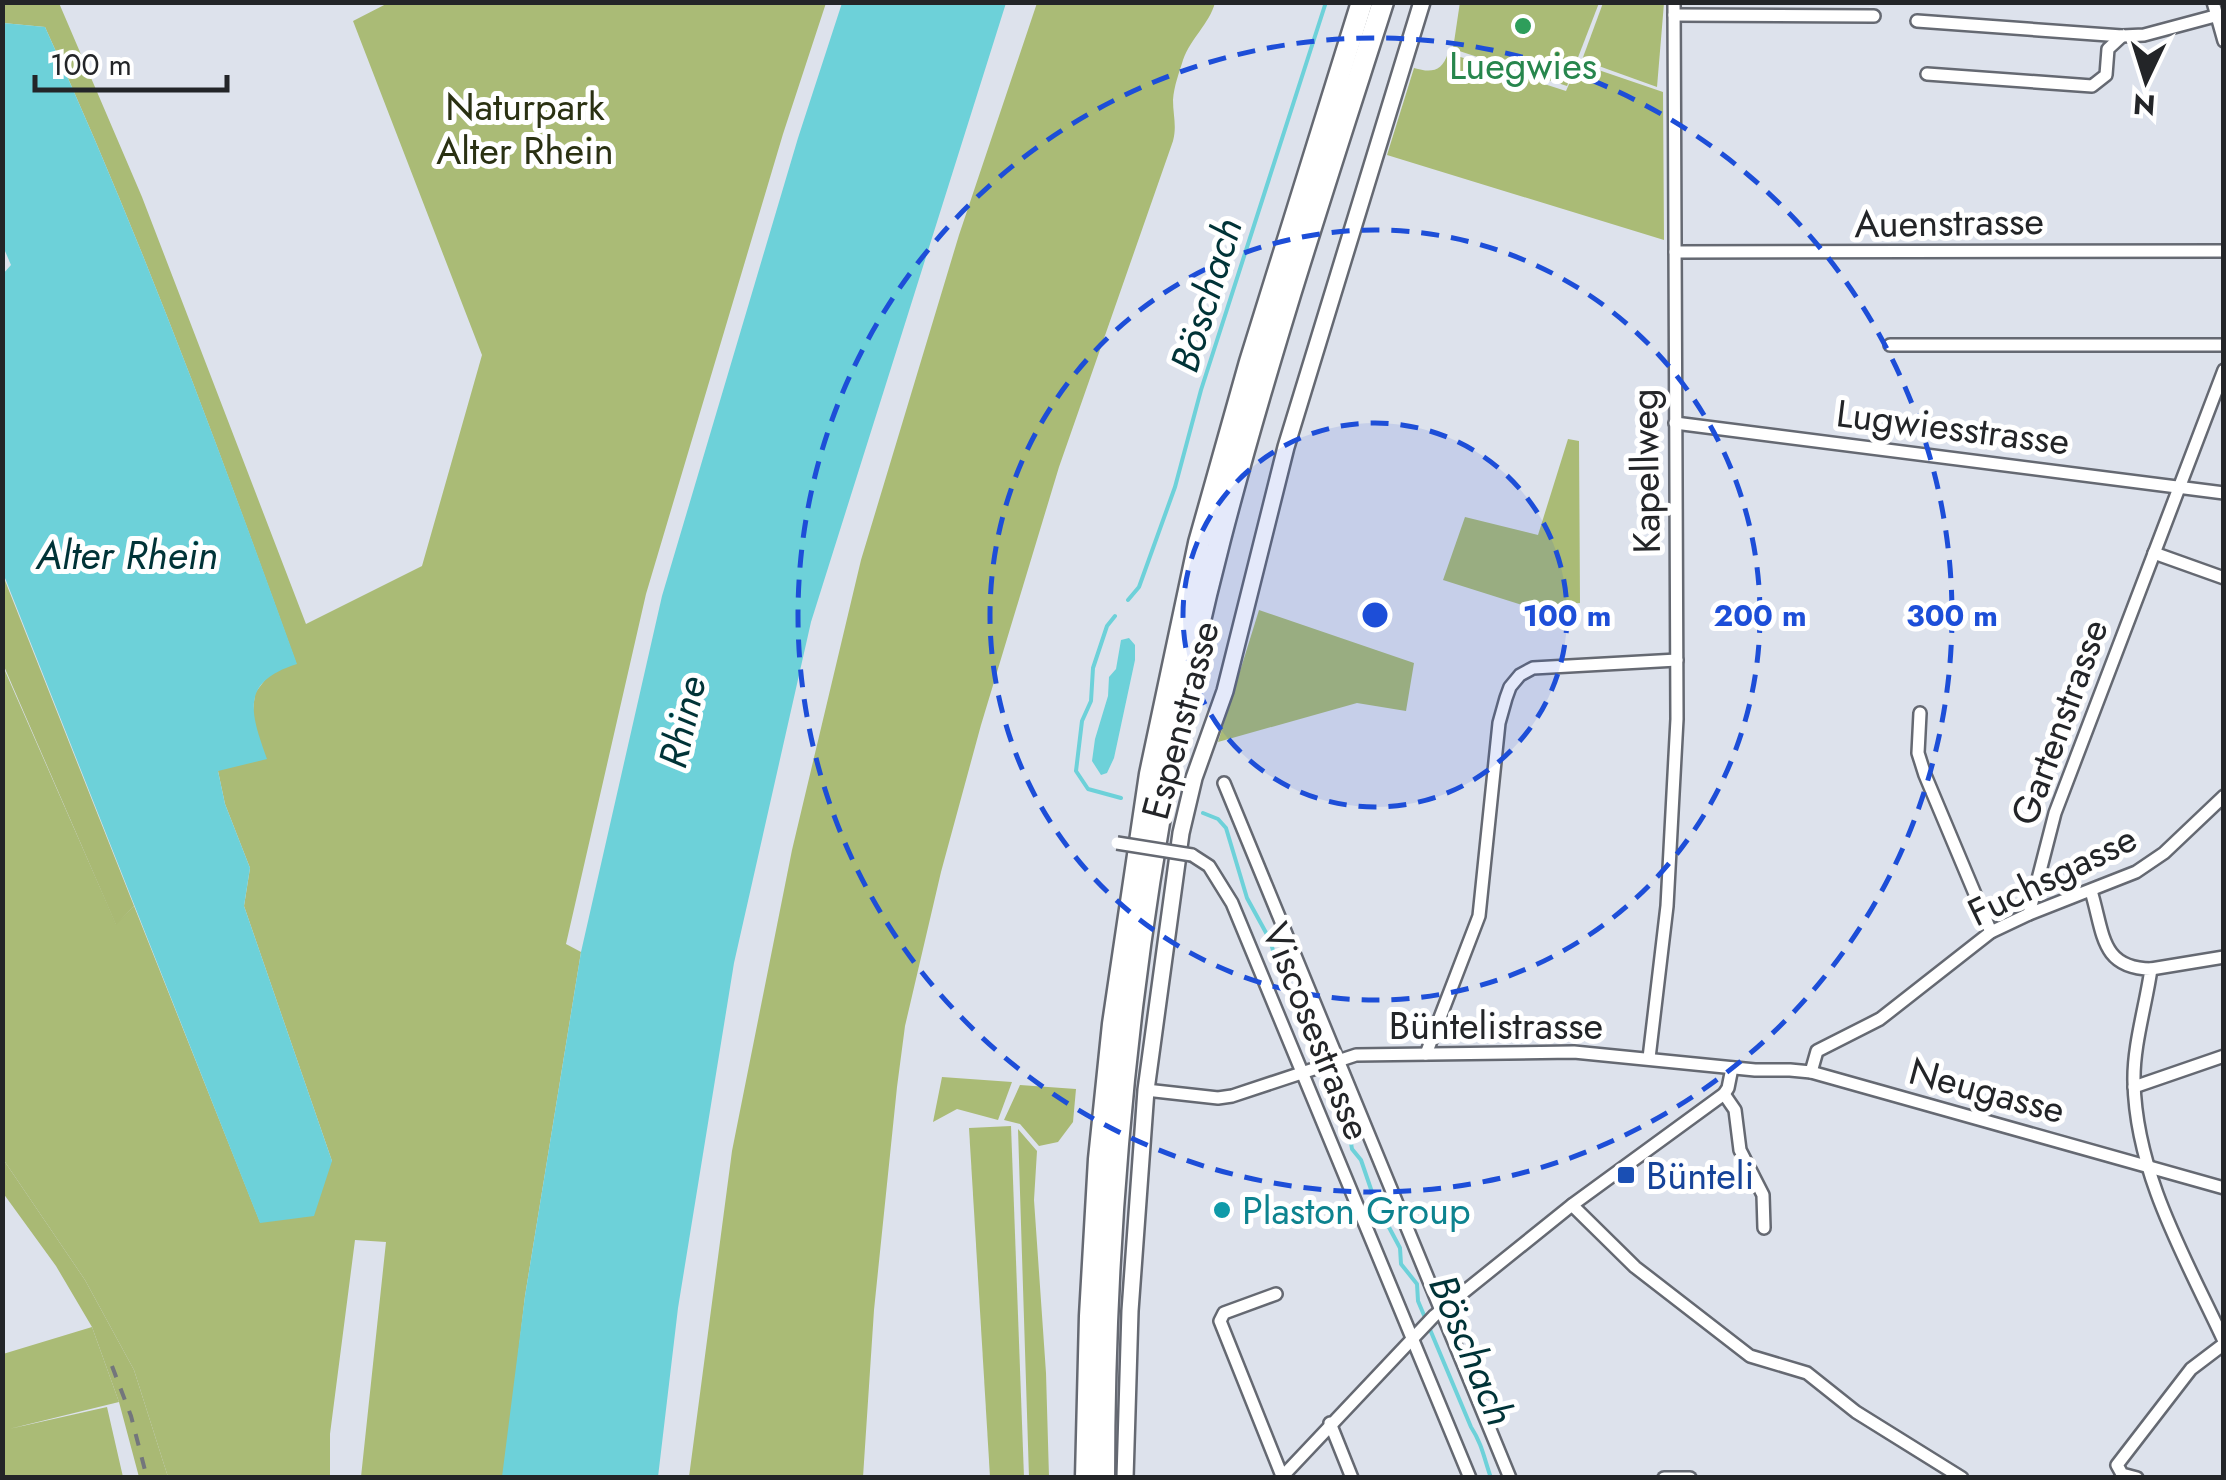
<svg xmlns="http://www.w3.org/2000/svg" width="2226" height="1480" font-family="Jost,sans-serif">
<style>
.green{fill:#aabb76}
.forest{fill:#a9b974}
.water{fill:#6dd1d9}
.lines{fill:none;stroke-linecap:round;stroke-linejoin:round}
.stream{stroke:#6dd1d9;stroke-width:4}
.street-casing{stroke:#656972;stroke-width:16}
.secondary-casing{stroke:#656972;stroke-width:20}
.highway-casing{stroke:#656972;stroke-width:25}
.street{stroke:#fff;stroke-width:11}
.secondary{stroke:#fff;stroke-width:15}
.highway{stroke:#fff;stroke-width:20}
.rail{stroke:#73767c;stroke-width:4;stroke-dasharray:12 12;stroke-linecap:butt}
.street-bridge-casing{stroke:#656972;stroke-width:16;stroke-linecap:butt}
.street-bridge{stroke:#fff;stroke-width:11}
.ring{fill:none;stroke:#1d4ed8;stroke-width:5;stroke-dasharray:18 12}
.leisure-dot{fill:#2e9e5b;stroke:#fff;stroke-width:4}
.transit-dot{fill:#1a4fb4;stroke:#fff;stroke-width:4}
.culture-dot{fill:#0f9aa8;stroke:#fff;stroke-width:4}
.labels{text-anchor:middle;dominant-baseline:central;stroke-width:10;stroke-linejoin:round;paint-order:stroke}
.leisure-label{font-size:38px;fill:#27864d;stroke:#fff}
.park-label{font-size:38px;fill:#2a3112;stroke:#fff}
.street-label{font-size:38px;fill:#232528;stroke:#fff}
.transit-label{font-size:38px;fill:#164399;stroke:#fff;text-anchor:start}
.culture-label{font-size:38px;fill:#0d838f;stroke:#fff;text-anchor:start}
.water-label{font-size:40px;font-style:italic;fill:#003337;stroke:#fff}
.centre{fill:#1d4ed8;stroke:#fff;stroke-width:5}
.ring-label{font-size:30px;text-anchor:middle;font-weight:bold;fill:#1d4ed8;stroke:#fff;stroke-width:10;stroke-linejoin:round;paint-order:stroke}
</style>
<rect width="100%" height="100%" fill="#dde2ec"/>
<g class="green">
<path d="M390 2 826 3 783 134 646 594 566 944 581 952 525 1296 504 1477H361L386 1242 355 1240 330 1434V1477H168L134 1370 85 1280 3 1159 2 664 116 924 134 906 260 1222 332 1161 244 906 250 868 225 804 218 771 252 719 255 693 271 672 296 663C219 448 140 235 45 27L3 23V3H59L142 197 306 624 422 566 482 355 353 21Z"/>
<path d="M1460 2H1599V3L1567 86 1453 49Z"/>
<path d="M1037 3H1215C1209 24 1191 38 1183 60 1179 73 1174 86 1173 100 1173 115 1177 126 1173 141L1059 467 981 725 941 872 905 1026 897 1087 874 1310 863 1477H689L732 1151 792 850 861 560 959 235Z"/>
<path d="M1603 3H1664L1657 87 1582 60Z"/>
<path d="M1448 53 1566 91 1578 63 1663 92 1664 240 1387 155 1414 68C1431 73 1442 72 1448 53Z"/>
<path d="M1568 439 1579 441 1580 603 1528 607 1443 580 1465 517 1538 535Z"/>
<path d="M1259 610 1414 663 1406 711 1357 703 1218 742Z"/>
<path d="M942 1077 1012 1082 998 1120 957 1109 933 1122Z"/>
<path d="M1011 1126 1024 1477H990L969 1128Z"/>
<path d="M1018 1129 1037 1151 1034 1200 1046 1373 1049 1477H1029Z"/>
<path d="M92 1327 119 1402 9 1429 107 1407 123 1477H3V1354Z"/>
</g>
<g class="forest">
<path d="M2 573 134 906 116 925 3 664Z"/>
<path d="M1020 1085 1076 1089 1073 1122 1058 1142 1039 1146 1020 1124 1004 1120Z"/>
<path d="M3 1159 85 1280 134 1370 168 1477H139L119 1402 92 1327 56 1266 3 1193Z"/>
</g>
<g class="water">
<path d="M842 3H1006L811 622 734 963 678 1308 658 1477H502L525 1296 581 952 662 596 798 138Z"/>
<path d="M3 23 45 27C140 235 219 448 297 664 240 682 250 712 267 759L218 771 225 804 250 868 244 906 332 1161 314 1216 260 1223 3 573 2 275 11 265 2 244Z"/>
<path d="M1129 638 1135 645V660L1114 758 1107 773 1101 775 1092 761 1095 739 1108 696 1109 677 1116 669 1121 640Z"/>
</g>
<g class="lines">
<g class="stream">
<path d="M1128 600 1139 587 1175 487 1201 390 1326 2"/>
<path d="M1115 616 1107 626 1093 668 1091 701 1082 721 1076 771 1088 789 1121 798"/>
<path d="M1203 813 1218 819 1226 828 1247 898 1270 940 1277 964 1288 981 1294 1004 1309 1029 1317 1055"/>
<path d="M1328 1080 1347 1120 1352 1149 1361 1160 1375 1201 1400 1248 1401 1264 1417 1284 1418 1301 1471 1427C1482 1444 1484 1458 1491 1478"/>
</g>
<defs>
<g id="street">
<path d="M2213 2 2224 41"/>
<path d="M1674 15 1874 16"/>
<path d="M1917 21 2122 36 2144 35 2215 16"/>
<path d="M1927 74 2092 86 2106 75 2108 49 2122 36"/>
<path d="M1675 252 2224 251"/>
<path d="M1890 345H2224"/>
<path d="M1675 423 2224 493"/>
<path d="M2154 553 2224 578"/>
<path d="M1920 713 1918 753 1925 775 1991 932"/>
<path d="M1224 783 1510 1478"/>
<path d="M1192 855 1209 866 1232 903 1470 1478"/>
<path d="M2091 891C2104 933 2100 968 2151 969 2146 1005 2133 1046 2134 1082 2136 1175 2186 1259 2224 1341"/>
<path d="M2029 914 2055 813 2224 370"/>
<path d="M2151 969 2224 957"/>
<path d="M1426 1054 1479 916 1499 723 1506 698 1510 687 1520 675 1533 668 1677 660"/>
<path d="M1649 1058 1667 906 1677 719 1674 2"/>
<path d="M1811 1072 1817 1051 1880 1019 1991 932 2029 914 2136 872 2164 853 2224 796"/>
<path d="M2134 1087 2224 1056"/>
<path d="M1146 1090 1218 1098 1232 1096 1356 1055 1574 1052 1755 1070H1790L1811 1072 2224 1188"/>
<path d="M1724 1094 1735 1110 1740 1150 1763 1195 1764 1228"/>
<path d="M1572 1205 1635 1267 1750 1356 1807 1373 1856 1412 1962 1478"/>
<path d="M1276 1294 1224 1313 1220 1321 1282 1476"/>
<path d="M1330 1423 1352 1478"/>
<path d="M1281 1478 1434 1316 1572 1205 1724 1094 1728 1088 1732 1068"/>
<path d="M1664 1478H1690"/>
<path d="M2137 1478 2122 1474 2117 1465 2191 1369 2224 1344"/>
</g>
<path id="secondary" d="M1125 1478 1130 1311 1146 1090 1181 833 1194 778 1225 691 1286 447 1422 2"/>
<g id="highway">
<path d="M1086 1478 1090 1316 1099 1159 1113 1024 1150 774 1199 543 1250 362 1362 2"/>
<path d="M1104 1478C1104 1163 1141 843 1220 539 1267 358 1326 180 1383 2"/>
</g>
</defs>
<use href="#street" class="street-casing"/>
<use href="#secondary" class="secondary-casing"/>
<use href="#highway" class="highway-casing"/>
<use href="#street" class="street"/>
<use href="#secondary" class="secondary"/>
<use href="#highway" class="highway"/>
<path class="rail" d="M112 1366 131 1416 147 1478"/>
<defs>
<path id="street-bridge" d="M1117 843 1192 855"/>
</defs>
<use href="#street-bridge" class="street-bridge-casing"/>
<use href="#street-bridge" class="street-bridge"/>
</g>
<circle cx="1375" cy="615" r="192" fill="#1d4ed8" fill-opacity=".12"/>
<g class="ring">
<circle cx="1375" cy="615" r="192"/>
<circle cx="1375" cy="615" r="385"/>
<circle cx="1375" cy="615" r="577"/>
</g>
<circle class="leisure-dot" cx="1523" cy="26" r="10"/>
<rect class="transit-dot" x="1616" y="1165" width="20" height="20" rx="5"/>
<circle class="culture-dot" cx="1222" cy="1210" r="10"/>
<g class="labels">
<g class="leisure-label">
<text x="1523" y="65">Luegwies</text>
</g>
<g class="park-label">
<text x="525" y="106">Naturpark<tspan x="525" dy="44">Alter Rhein</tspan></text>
</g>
<g class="street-label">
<text transform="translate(1949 222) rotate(-1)">Auenstrasse</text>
<text transform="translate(1953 427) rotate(7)">Lugwiesstrasse</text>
<text transform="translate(1645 471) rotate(-91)">Kapellweg</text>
<text transform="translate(1180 720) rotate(-75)">Espenstrasse</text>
<text transform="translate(2059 722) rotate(-70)">Gartenstrasse</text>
<text transform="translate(2052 875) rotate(-26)">Fuchsgasse</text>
<text x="1496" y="1025">Büntelistrasse</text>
<text transform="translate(1317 1031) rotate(68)">Viscosestrasse</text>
<text transform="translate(1987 1090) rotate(15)">Neugasse</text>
</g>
<g class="transit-label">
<text x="1646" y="1175">Bünteli</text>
</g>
<g class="culture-label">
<text x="1242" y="1210">Plaston Group</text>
</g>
<g class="water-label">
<text transform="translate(1206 295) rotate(-73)">Böschach</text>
<text x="127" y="555">Alter Rhein</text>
<text transform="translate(682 722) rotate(-77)">Rhine</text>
<text transform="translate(1472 1350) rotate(67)">Böschach</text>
</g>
</g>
<circle cx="1375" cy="615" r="15" class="centre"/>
<g class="ring-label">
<text x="1567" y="626">100 m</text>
<text x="1760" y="626">200 m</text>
<text x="1952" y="626">300 m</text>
</g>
<rect width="2226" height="1480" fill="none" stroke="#232528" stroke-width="10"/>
<g transform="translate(2146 80) rotate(184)" stroke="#ffffff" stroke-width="8" paint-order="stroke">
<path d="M0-8L18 38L0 25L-18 38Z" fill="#232528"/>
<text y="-15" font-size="28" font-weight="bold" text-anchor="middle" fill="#232528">N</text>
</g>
<path d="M35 75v15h192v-15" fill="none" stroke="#232528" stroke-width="5"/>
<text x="50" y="75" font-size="30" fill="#232528" stroke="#ffffff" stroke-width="8" paint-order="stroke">100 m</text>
</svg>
